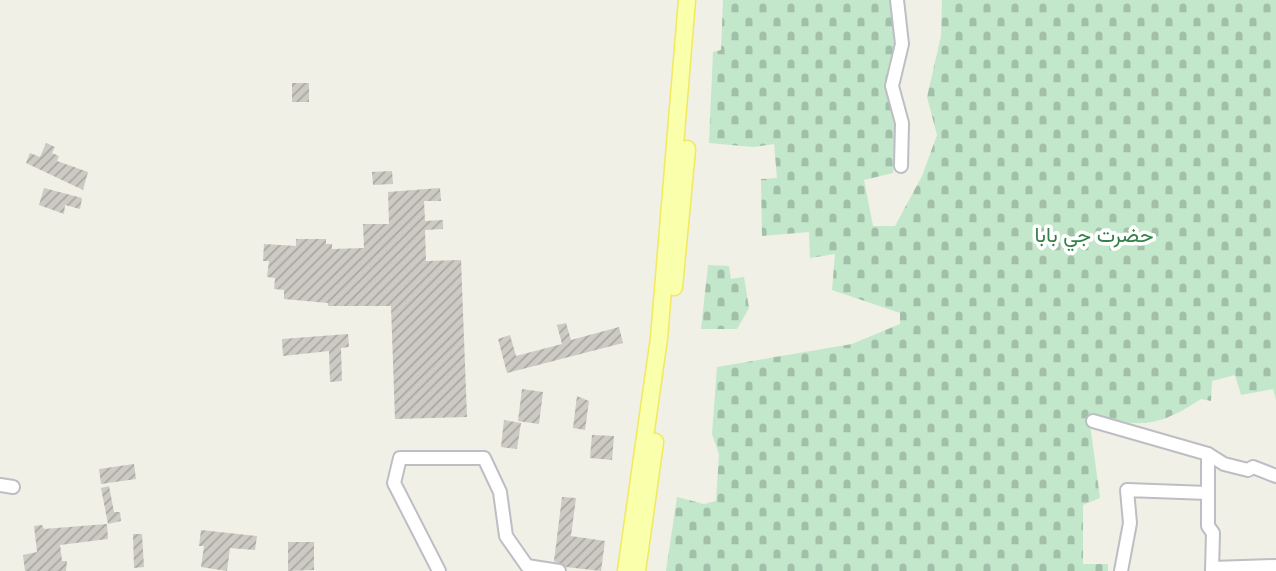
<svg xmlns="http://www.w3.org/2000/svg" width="1276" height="571" font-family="'PT Sans',Vazirmatn,sans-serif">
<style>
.cemetery{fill:url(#cemetery-stones)}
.building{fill:url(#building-hatch)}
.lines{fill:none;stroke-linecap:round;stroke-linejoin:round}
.minor-casing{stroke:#bdbec4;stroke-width:16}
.major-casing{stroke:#f1e95e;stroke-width:19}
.minor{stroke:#fff;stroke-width:12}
.major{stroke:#faffac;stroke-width:16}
.labels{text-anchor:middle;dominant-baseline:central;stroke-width:7;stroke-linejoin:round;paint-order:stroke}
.park-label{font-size:21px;fill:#348048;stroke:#fff}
</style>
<defs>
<pattern id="cemetery-stones" width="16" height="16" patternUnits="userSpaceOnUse" patternTransform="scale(1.75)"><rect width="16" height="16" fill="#c3e7cb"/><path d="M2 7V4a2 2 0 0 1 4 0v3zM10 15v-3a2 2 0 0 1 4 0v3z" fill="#a2bfa9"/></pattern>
<pattern id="building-hatch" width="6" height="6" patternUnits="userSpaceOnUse" patternTransform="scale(1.75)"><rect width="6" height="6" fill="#cccac3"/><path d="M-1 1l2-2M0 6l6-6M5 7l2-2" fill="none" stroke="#a9a7a2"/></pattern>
</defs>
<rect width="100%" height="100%" fill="#f0f0e6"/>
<g class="cemetery">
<path d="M723 0H890L894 44 887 84 895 123 893 173 864 180 873 226H895L922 176 937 135 927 97 941 36 942 0H1276V400L1273 389 1241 395 1235 375 1212 381 1211 401 1201 399C1155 429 1142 426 1089 417L1100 498 1083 505V564H1108V571H666L677 497 704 504 716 501 719 454 712 434 717 367 852 344 900 324V313L832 290 835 254 810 258 809 232 762 236 761 179 777 178 774 144 753 147 709 143 713 52 721 50Z"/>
<path d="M708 265 729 266 731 279 744 277 749 308 737 329H701Z"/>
</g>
<g class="building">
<rect x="292" y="83" width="17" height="19"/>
<path d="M46 143 55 147 52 153 59 156 57 161 88 172 83 190 26 163 30 153 40 157Z"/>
<path d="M392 171 393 184 373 185 372 172Z"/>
<path d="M44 188 82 198 80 209 65 205 64 214 39 205Z"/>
<path d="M440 188 441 201H424L425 221 443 220V229L425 230 426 261 461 260 467 417 395 419 391 306H328V303L284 299V290L274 289 275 278 267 277 269 261H263L264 244 296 246V239H326V244H332V249L364 248 363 224H389L388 192Z"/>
<path d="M566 323 571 340 619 327 623 343 507 373 498 339 510 335 516 356 562 344 557 325Z"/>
<path d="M348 334 349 347 341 348 342 381 330 382 329 351 283 356 282 339Z"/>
<path d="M522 389 543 392 539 424 518 421Z"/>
<path d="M577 396 589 401 585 430 573 428Z"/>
<path d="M504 420 521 423 517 449 501 447Z"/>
<path d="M592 435 614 436 612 460 590 458Z"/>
<path d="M134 464 136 479 101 484 99 469Z"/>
<path d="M109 486 114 512H120L121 521 108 524 101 488Z"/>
<path d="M562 497 576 498 571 536 605 541 601 571 566 567 554 561Z"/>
<path d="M107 524 108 539 60 545 62 561H67L66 571H25L23 555 37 552 34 526 42 525 44 529Z"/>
<path d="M201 530 257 536 255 550 230 548 227 571 201 567 204 546H199Z"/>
<path d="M133 534H142L144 567 134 568Z"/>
<path d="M288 542H314V570L288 571Z"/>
</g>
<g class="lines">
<defs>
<g id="minor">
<path d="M897 0 902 44 892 86 902 123 901 166"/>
<path d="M1093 421 1208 454 1224 464 1248 470 1253 467 1276 476"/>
<path d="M1208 454V526L1213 533 1212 571"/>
<path d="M0 485 13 487"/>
<path d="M1213 568 1276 566"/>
<path d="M439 571 394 483 400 458H484L500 492 506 536 527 566 559 571"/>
<path d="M1121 571 1130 523 1127 490 1208 493"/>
</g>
<g id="major">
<path d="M674 287 687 149"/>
<path d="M626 571 659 338 687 0"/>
<path d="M637 571 655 442"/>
</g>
</defs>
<use href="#minor" class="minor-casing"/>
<use href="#major" class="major-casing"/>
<use href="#minor" class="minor"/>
<use href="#major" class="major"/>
</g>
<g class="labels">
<g class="park-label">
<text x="1094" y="234">حضرت جي بابا</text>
</g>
</g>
</svg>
